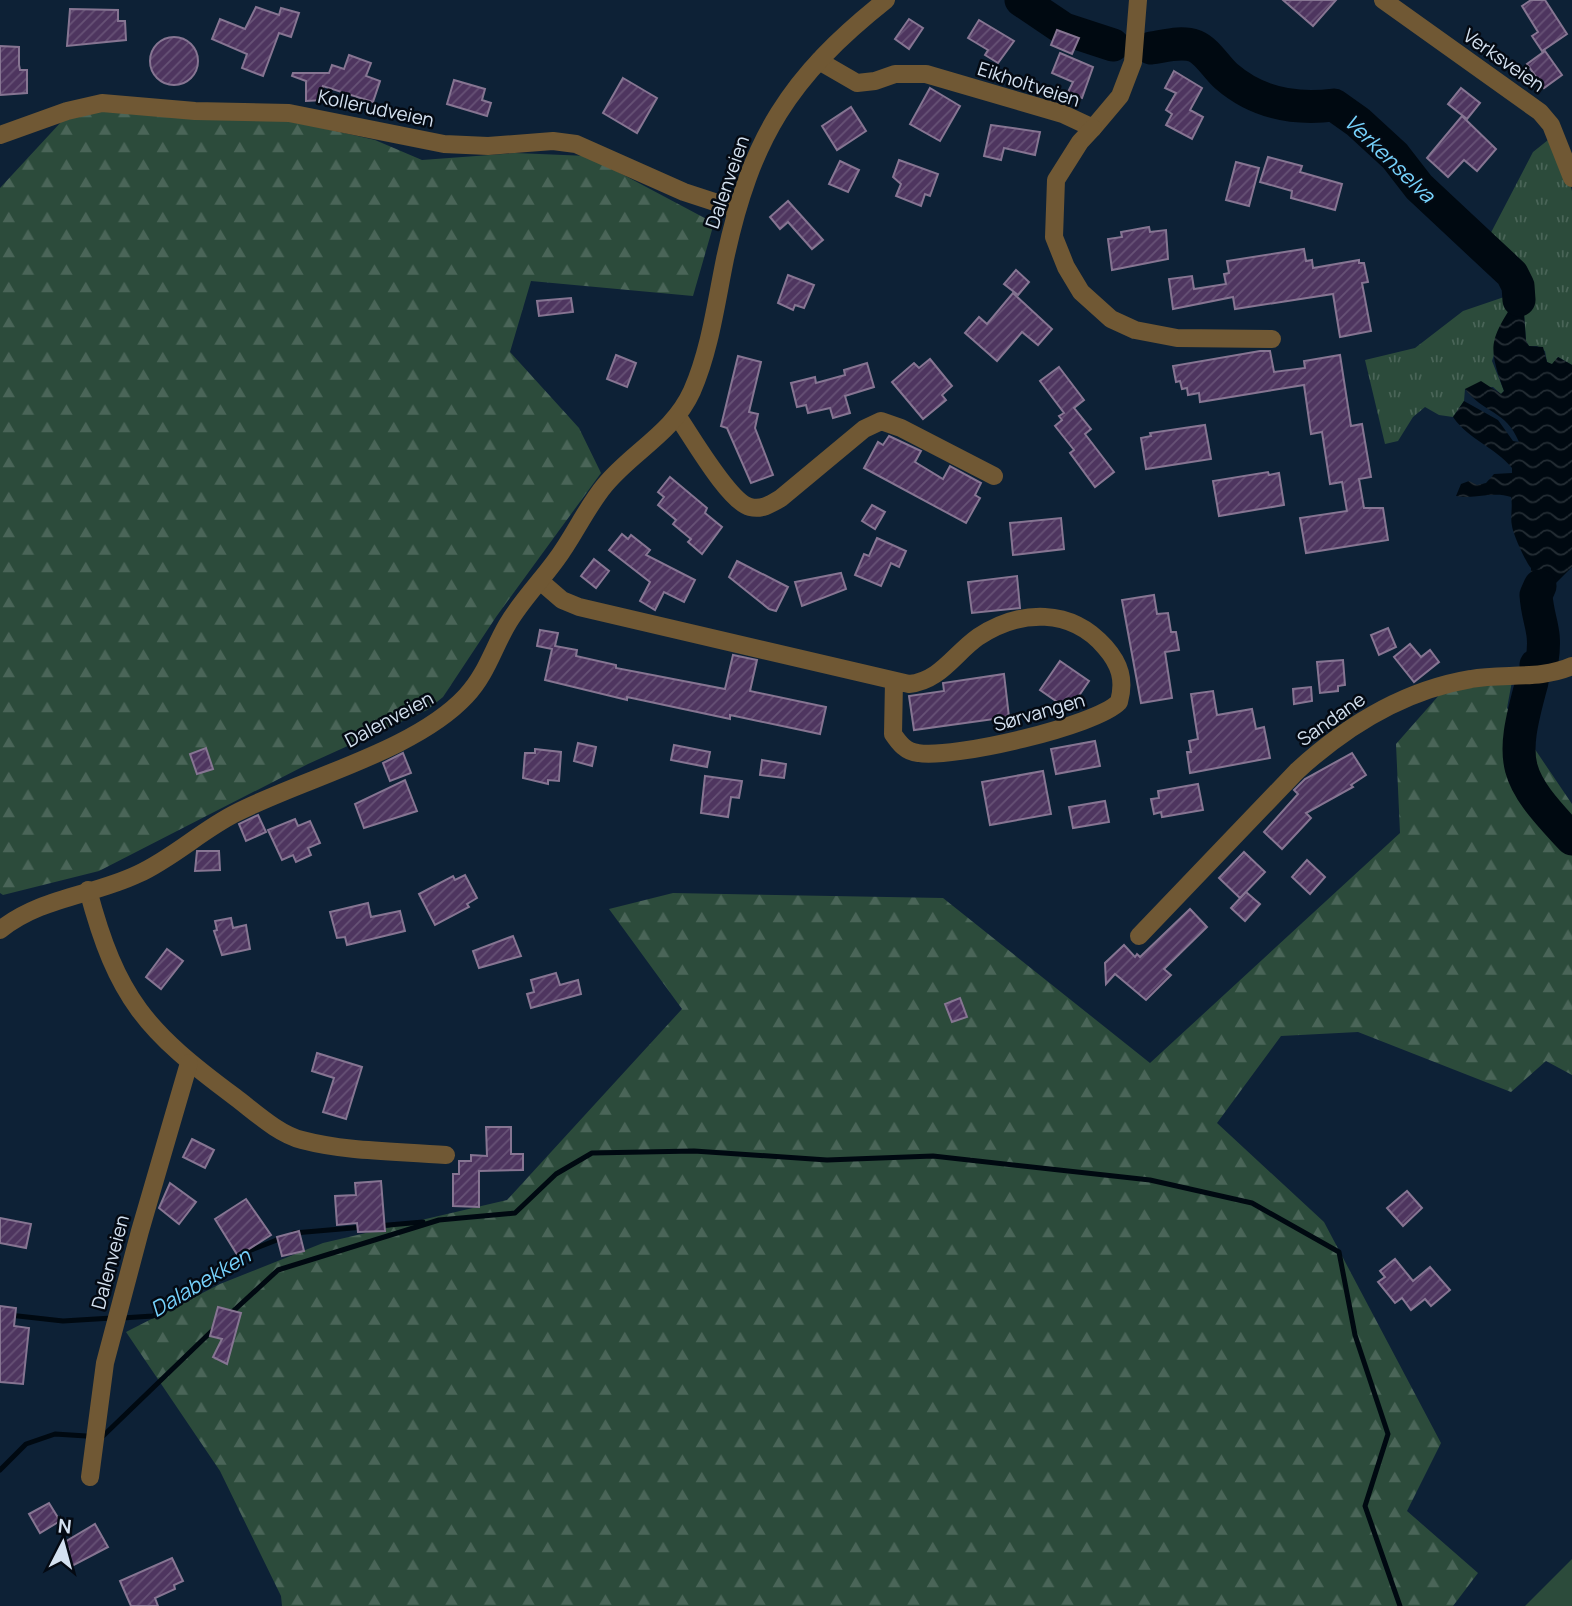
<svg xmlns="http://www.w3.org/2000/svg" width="1572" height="1606" font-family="Manrope,sans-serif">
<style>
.green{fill:#2c4b3b}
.forest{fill:url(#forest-firs)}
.park{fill:url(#park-tufts)}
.water{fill:url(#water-waves)}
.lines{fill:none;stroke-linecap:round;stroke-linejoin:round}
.stream{stroke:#000911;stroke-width:5}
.river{stroke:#000911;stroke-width:33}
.building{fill:url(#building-hatch);stroke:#867592;stroke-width:2}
.minor{stroke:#705834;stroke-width:18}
.labels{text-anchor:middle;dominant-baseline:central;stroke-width:5;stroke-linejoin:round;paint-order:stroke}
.street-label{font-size:19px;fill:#d4e1f0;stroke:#040a13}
.water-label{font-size:21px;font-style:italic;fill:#76d2fc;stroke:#040a13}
</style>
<defs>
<pattern id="forest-firs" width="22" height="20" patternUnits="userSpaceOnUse" patternTransform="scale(1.75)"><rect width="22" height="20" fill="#2c4b3b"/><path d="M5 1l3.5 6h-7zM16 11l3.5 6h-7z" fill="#4a6558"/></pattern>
<pattern id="park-tufts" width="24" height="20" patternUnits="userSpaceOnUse" patternTransform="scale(1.75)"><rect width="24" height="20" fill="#2c4b3b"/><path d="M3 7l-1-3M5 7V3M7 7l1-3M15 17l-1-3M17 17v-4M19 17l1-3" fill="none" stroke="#4a6558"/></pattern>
<pattern id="water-waves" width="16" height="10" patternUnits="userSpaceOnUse" patternTransform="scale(1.75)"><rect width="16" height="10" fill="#000911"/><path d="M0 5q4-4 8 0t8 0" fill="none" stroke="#242d34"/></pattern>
<pattern id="building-hatch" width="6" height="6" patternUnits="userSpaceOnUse" patternTransform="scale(1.75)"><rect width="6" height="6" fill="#4e355f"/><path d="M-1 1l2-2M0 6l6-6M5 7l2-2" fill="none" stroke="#675276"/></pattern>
</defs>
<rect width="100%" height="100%" fill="#0d2136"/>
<path class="green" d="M1572 1559V1606H1525Z"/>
<g class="forest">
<path d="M74 108 296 122 375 140 422 160 515 153 588 156 714 223 693 296 531 281 510 352 579 428 601 473 496 617 443 697 427 710 308 764 99 871 3 895 0 893V188Z"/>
<path d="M1513 676 1507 708 1572 804V1075L1546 1061 1511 1092 1358 1032 1281 1036 1217 1123 1324 1222 1441 1443 1407 1511 1478 1573 1453 1606H282L281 1596 220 1471 126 1332 220 1284 323 1243 507 1200 682 1009 609 909 673 893 943 898 1150 1063 1400 833 1396 744 1448 685Z"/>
</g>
<g class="park">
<path d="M1548 140 1560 146 1572 191V365L1558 357 1552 365 1547 362 1545 351 1537 346H1529L1526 341 1523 300H1519C1518 275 1501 263 1484 246L1533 152Z"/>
<path d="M1510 295 1515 301 1504 323 1492 361 1504 391 1501 394 1493 387 1465 389 1464 401 1453 417 1439 415 1425 407 1413 417 1398 441 1385 444 1365 360 1415 348 1463 311Z"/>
</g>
<path class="water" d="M1523 300 1526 341 1529 346 1543 347 1547 362 1552 364 1558 357 1572 365V567L1547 592 1531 581V568C1526 563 1513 534 1512 526 1510 517 1513 507 1511 497 1492 491 1475 500 1456 496L1461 484 1469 481 1477 485 1486 483 1494 474 1512 473V468C1495 447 1469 440 1453 417L1464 401 1498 420 1513 441 1519 442C1506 410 1483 413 1465 389L1481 381 1501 394 1504 391C1488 347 1489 341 1515 301Z"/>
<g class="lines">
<g class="stream">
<path d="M377 1226 423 1222"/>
<path d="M294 1233 364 1227"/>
<path d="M0 1314 63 1321 112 1318"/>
<path d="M229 1315 278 1270 439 1220 515 1213 556 1174 592 1153 694 1151 827 1160 933 1156 1150 1180 1252 1203 1339 1252 1355 1335 1388 1434 1365 1506 1400 1606"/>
<path d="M122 1318 153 1316 241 1254 282 1238"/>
<path d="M0 1470 26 1444 55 1434 102 1437 216 1327"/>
</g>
<g class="river">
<path d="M1021 0 1064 29 1113 45"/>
<path d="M1151 48C1165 46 1181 41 1195 46 1207 51 1216 67 1226 76 1257 103 1295 110 1334 105L1358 122 1395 156 1419 187 1512 274 1518 286 1519 300"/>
<path d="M1536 665 1542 661C1547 629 1538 623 1536 595L1540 586"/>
<path d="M1532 682C1509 765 1513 776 1572 839"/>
</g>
</g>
<g class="building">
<path d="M1283 0H1336L1313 26Z"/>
<path d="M1531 0H1545L1567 34 1542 51 1532 36 1538 32 1522 6Z"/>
<path d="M256 7 279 15 281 8 299 13 291 37 279 33 263 76 242 68 247 54 212 39 220 19 245 29Z"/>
<path d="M70 9 118 10V21H125L126 40 67 46Z"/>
<path d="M909 19 923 28 909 49 895 39Z"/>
<path d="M979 20 1014 41 998 63 985 55 988 50 968 38Z"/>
<path d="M1057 30 1079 38 1072 54 1051 45Z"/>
<circle cx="174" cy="61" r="24"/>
<path d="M0 46 19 47V65L20 70H27V93L0 95Z"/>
<path d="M1545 51 1562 75 1544 88 1527 64Z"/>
<path d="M1060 53 1093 67 1082 98 1068 92 1073 82 1052 73Z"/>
<path d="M349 55 371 63 366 76 380 81 373 102 323 86V100L306 101V81L292 76 293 73H329L332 65 344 69Z"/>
<path d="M1174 71 1202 88 1190 110 1203 117 1192 139 1166 125 1172 114 1166 110 1176 93 1165 88Z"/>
<path d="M623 78 657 98 637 133 603 113Z"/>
<path d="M454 80 485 89 482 100 491 103 487 116 447 104Z"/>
<path d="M930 88 960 106 940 141 910 124Z"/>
<path d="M1461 88 1480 103 1467 119 1448 104Z"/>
<path d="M851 107 866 131 837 150 822 126Z"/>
<path d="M1462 116 1496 149 1477 171 1464 160 1448 177 1427 158Z"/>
<path d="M991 125 1040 132 1035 155 1004 148 1001 160 984 156Z"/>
<path d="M1268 157 1302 166 1300 172 1342 184 1335 210 1291 198 1292 191 1260 182Z"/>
<path d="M899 160 938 174 930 196 925 194 921 206 896 196 901 184 893 177Z"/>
<path d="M840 161 859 170 848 192 829 184Z"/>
<path d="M1236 162 1259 168 1249 206 1226 200Z"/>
<path d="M788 201 823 240 812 249 788 222 780 229 770 217Z"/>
<path d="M1149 227 1150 232 1166 230 1168 259 1112 270 1108 239 1122 237 1121 232Z"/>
<path d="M1304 249 1306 261 1312 260 1313 268 1359 260V263H1364L1368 282 1362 283 1371 331 1340 337 1333 294 1235 309 1233 297 1173 309 1169 279 1192 276 1194 289 1226 284 1224 274 1229 273 1227 261Z"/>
<path d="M1016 270 1029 282 1018 295 1004 284Z"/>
<path d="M788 275 814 285 804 308 795 305 793 310 778 303Z"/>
<path d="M1013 293 1052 329 1038 345 1022 332 997 361 965 333 979 317 987 324Z"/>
<path d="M571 298 573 312 539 316 537 301Z"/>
<path d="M1260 351H1270L1274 372 1305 368 1304 361 1340 355 1351 426 1362 424 1371 477 1359 479 1364 508H1383L1388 540 1306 553 1300 518 1347 511 1342 482 1330 484 1322 432 1311 434 1304 385 1200 402 1199 393 1188 395 1187 388 1182 389 1180 381 1176 382 1173 366Z"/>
<path d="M616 355 636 363 627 387 607 379Z"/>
<path d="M738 356 761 362 749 412 758 414 755 428 773 475 751 483 727 428 721 426Z"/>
<path d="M930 359 952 386 942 395 946 400 923 419 892 382 914 363 919 368Z"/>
<path d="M867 363 874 387 845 396 850 413 833 418 830 408 808 413 806 405 797 407 791 383 815 377 816 383 845 375 844 370Z"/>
<path d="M1059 367 1084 400 1074 408 1091 429 1085 434 1114 472 1095 487 1070 453 1074 450 1055 426 1062 420 1059 416 1064 413 1040 381Z"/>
<path d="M1205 425 1211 459 1146 469 1141 438 1151 436 1150 433Z"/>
<path d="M889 436 921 451 915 462 943 479 950 466 981 483 975 495 980 498 966 523 864 468 878 442 883 445Z"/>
<path d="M1268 472 1269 475 1279 473 1284 505 1219 516 1213 481Z"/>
<path d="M670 477 707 508 705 513 722 527 702 554 688 542 691 539 673 524 676 520 658 505 664 497 658 492Z"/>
<path d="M872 505 885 512 875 529 862 521Z"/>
<path d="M1061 518 1064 549 1013 555 1010 523Z"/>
<path d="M622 534 628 539 631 535 650 550 646 555 695 580 684 602 664 592 655 610 640 601 650 582 609 550Z"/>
<path d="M877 538 906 551 899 567 891 563 881 586 855 575 864 554 869 556Z"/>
<path d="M594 559 609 571 596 588 581 576Z"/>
<path d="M737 561 788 587 776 611 769 609 729 577Z"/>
<path d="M841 573 846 589 802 606 795 582Z"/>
<path d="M1017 576 1020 608 972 613 968 582Z"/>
<path d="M1154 595 1157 614 1168 613 1171 632H1176L1179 650 1165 652 1172 698 1141 703 1122 600Z"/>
<path d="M1388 628 1396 647 1379 655 1371 635Z"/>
<path d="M540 630 558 633 555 646 577 650 576 656 616 665V668L725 689 733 655 757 660 750 691 826 707 820 734 730 715V719L627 697V700L545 680 552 649 537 646Z"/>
<path d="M1410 644 1421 657 1430 650 1439 662 1414 682 1394 657Z"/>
<path d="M1343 660 1345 685 1338 686V691L1320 693 1317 662Z"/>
<path d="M1060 661 1089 681 1069 710 1040 690Z"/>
<path d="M1004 674 1009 717 914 730 909 696 944 691 943 683Z"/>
<path d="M1311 687 1312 701 1294 704 1293 689Z"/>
<path d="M1213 691 1217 715 1252 709 1256 729 1264 727 1270 758 1190 773 1187 752H1191L1189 741 1198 739 1191 694Z"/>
<path d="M1095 741 1100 766 1056 774 1051 749Z"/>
<path d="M578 743 596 747 592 766 574 761Z"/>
<path d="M674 745 710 752 707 767 671 760Z"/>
<path d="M206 748 213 769 197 774 190 754Z"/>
<path d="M535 749 561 752 559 781 548 780V784L523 778 525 753H535Z"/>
<path d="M403 753 411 773 390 781 383 763Z"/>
<path d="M1352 753 1366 775 1351 785 1353 787 1306 813 1311 818 1282 849 1264 832 1298 794 1294 790 1305 779Z"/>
<path d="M762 760 786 764 784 778 760 775Z"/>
<path d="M1043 771 1051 814 990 825 982 782Z"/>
<path d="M705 776 742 781 739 798 731 797 728 817 701 813Z"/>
<path d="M405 780 417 811 364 828 355 804Z"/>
<path d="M1198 784 1203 810 1162 817 1161 812 1154 814 1151 799 1159 798 1158 791Z"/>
<path d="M1105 801 1109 822 1073 828 1069 807Z"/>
<path d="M258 815 266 832 246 841 239 824Z"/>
<path d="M295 819 298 826 310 821 320 843 308 848 311 855 296 862 293 855 282 860 268 830Z"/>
<path d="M197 851H219L220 870 195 871Z"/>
<path d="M1244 852 1265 872 1240 898 1219 878Z"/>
<path d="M1307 860 1325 877 1310 894 1292 877Z"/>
<path d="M465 875 477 898 467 904 469 907 435 925 419 894 453 876 455 880Z"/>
<path d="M1246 892 1260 904 1245 921 1231 908Z"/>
<path d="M368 903 371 917 400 911 405 931 347 945 345 937 337 938 330 912Z"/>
<path d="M1190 909 1207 927 1164 969 1171 975 1146 1000 1115 974 1106 984 1105 963 1124 945 1135 957 1137 954 1140 957Z"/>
<path d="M231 918 233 928 246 925 250 949 222 955 214 931 217 930 215 921Z"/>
<path d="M513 936 521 956 479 968 473 951Z"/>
<path d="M167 949 183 961 161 989 146 977Z"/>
<path d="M556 973 560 985 578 980 581 994 531 1008 527 994 534 992 531 980Z"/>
<path d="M960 998 967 1017 952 1022 945 1004Z"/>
<path d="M317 1053 362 1067 346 1119 323 1112 334 1078 312 1071Z"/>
<path d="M486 1127H511V1154H523V1170L479 1171V1207L453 1206V1174H459V1161H471V1155L487 1156Z"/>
<path d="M192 1139 214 1150 205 1168 183 1157Z"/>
<path d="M381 1181 385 1231 358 1232 357 1223 337 1225 335 1196 356 1195 355 1183Z"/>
<path d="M170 1183 196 1202 179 1224 159 1208Z"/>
<path d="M1407 1191 1422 1208 1403 1226 1387 1208Z"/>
<path d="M246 1199 271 1235 238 1256 215 1219Z"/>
<path d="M0 1218 31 1224 26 1248 0 1243Z"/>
<path d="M299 1231 304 1251 282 1256 277 1237Z"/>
<path d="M1395 1259 1413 1281 1430 1267 1450 1290 1431 1306 1425 1299 1411 1310 1402 1298 1395 1303 1378 1282 1385 1277 1380 1271Z"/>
<path d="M0 1306 16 1308 14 1326 29 1328 23 1384 0 1382Z"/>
<path d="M218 1307 241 1313 227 1364 213 1357 222 1339 210 1336Z"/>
<path d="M49 1503 60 1521 40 1533 29 1514Z"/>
<path d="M95 1524 108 1547 72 1566 65 1553 69 1550 65 1542Z"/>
<path d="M172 1558 183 1581 174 1585 175 1589 155 1598 158 1606H131L120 1581Z"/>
</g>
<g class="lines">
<g class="minor">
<path d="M1383 0 1540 112 1551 125 1572 178"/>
<path d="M819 61 857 83 875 81 895 74H926L1063 114 1093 128 1120 96 1133 62 1138 0"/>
<path d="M1093 128 1080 142 1056 180 1054 237 1066 267 1081 292 1111 319 1135 330 1177 338 1272 339"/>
<path d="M0 135 67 111 102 103 195 111 289 113 444 144 488 146 553 141 576 144 684 192 736 209"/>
<path d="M678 417C692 437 729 502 750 507 762 510 771 504 781 498L864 429 881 421 901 428 994 476"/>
<path d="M540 581 562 600 579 607 909 684C940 681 954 654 978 637 1021 609 1071 608 1105 647 1120 664 1125 680 1119 702 1096 726 953 759 918 753 906 752 899 743 893 734L894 681"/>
<path d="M88 890C117 999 146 1031 235 1097 255 1112 278 1134 302 1140 347 1152 399 1151 446 1155"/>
<path d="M0 930C41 897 92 896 138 874 173 858 202 830 236 813 304 778 415 751 466 696 486 675 493 649 507 625 521 601 540 582 556 560 574 536 586 508 605 485 633 451 673 433 692 391 710 350 716 303 725 259 751 138 789 77 886 0"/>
<path d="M1139 936 1297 771C1346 726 1405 690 1471 679 1502 673 1542 680 1572 666"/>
<path d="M90 1477 105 1363 140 1231 189 1063"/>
</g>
</g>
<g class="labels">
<g class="street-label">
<text transform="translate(1504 60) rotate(35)">Verksveien</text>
<text transform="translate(1029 84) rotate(18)">Eikholtveien</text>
<text transform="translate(376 108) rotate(12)">Kollerudveien</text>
<text transform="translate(727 182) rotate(-71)">Dalenveien</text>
<text transform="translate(1039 712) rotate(-16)">Sørvangen</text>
<text transform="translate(389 719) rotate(-28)">Dalenveien</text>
<text transform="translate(1331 719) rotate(-35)">Sandane</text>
<text transform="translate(110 1262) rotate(-75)">Dalenveien</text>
</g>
<g class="water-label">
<text transform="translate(1390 158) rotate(44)">Verkenselva</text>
<text transform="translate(200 1282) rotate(-31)">Dalabekken</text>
</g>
</g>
<g transform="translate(63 1543) rotate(6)" stroke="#040a13" stroke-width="5" paint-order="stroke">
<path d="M0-5L12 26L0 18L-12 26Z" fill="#d4e1f0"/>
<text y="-10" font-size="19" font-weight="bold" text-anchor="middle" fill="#d4e1f0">N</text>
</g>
</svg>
